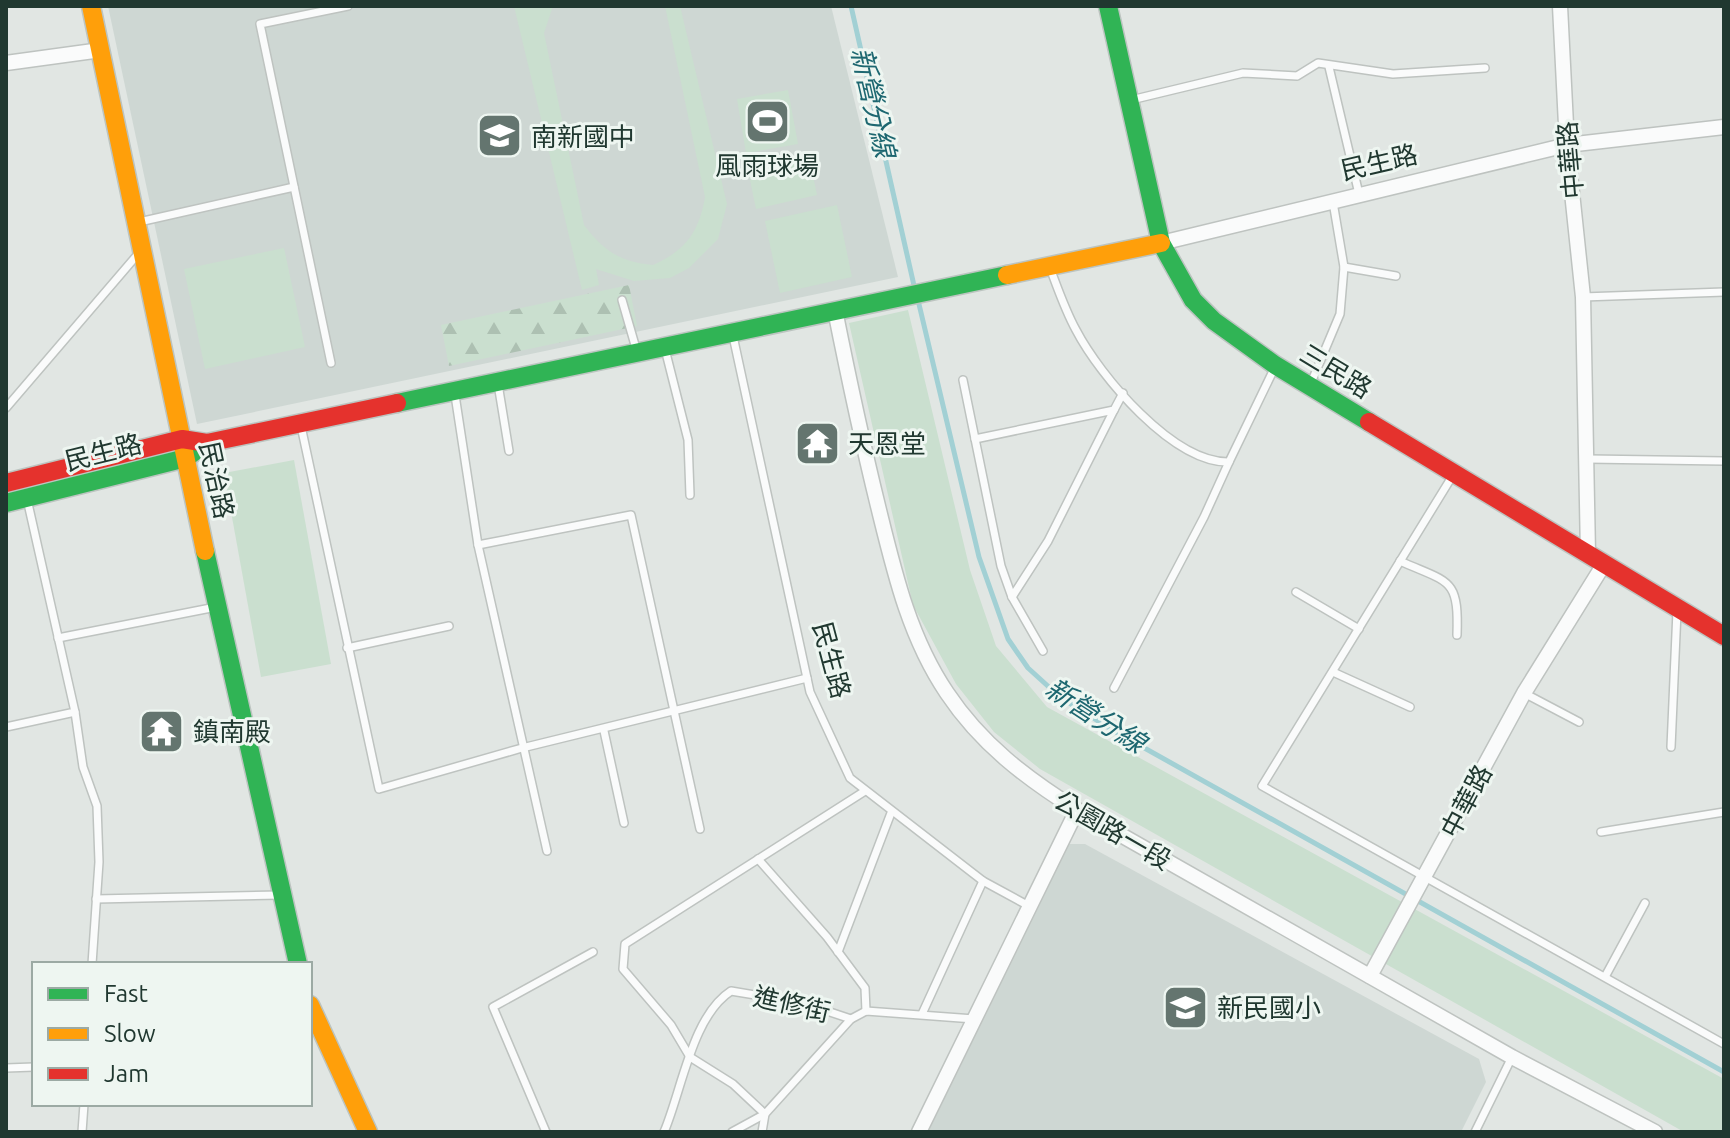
<svg xmlns="http://www.w3.org/2000/svg" width="1730" height="1138" font-family="Ubuntu,'Noto Sans TC',sans-serif">
<style>
.built{fill:#ced7d3}
.forest{fill:url(#forest-firs)}
.park{fill:#cadfcf}
.lines{fill:none;stroke-linecap:round;stroke-linejoin:round}
.stream{stroke:#a2d0d4;stroke-width:5}
.lane-casing{stroke:#bec3c0;stroke-width:10}
.street-casing{stroke:#bec3c0;stroke-width:17}
.fast-casing{stroke:#bcc4c0;stroke-width:21}
.slow-casing{stroke:#bcc4c0;stroke-width:21}
.jam-casing{stroke:#bcc4c0;stroke-width:21}
.lane{stroke:#fafbfb;stroke-width:7}
.street{stroke:#fafbfb;stroke-width:14}
.fast{stroke:#30b455;stroke-width:18}
.slow{stroke:#ff9f0a;stroke-width:18}
.jam{stroke:#e5322d;stroke-width:18}
.labels{text-anchor:middle;dominant-baseline:central;stroke-width:6;stroke-linejoin:round;paint-order:stroke}
.poi-label{font-size:26px;fill:#203830;stroke:#eef6f1;text-anchor:start}
.street-label{font-size:26px;fill:#203830;stroke:#eef6f1}
.water-label{font-size:28px;font-style:italic;fill:#1d6770;stroke:#eef6f1}
</style>
<defs>
<pattern id="forest-firs" width="22" height="20" patternUnits="userSpaceOnUse" patternTransform="scale(2)"><rect width="22" height="20" fill="#cadfcf"/><path d="M5 1l3.5 6h-7zM16 11l3.5 6h-7z" fill="#adc0b2"/></pattern>
</defs>
<rect width="100%" height="100%" fill="#e1e6e3"/>
<g class="built">
<path d="M108 6H831L898 277 197 424Z"/>
<path d="M1068 844H1085L1479 1059 1486 1082 1461 1132H926Z"/>
</g>
<path class="forest" d="M629 285 637 326 449 366 441 325Z"/>
<g class="park">
<path d="M514 6H553L544 33 584 225C604 251 620 262 653 265 686 250 699 232 705 197L665 6H680L727 204 718 239 689 268 670 278 634 281 596 269 599 285 582 290Z"/>
<path d="M788 90 798 144 746 153 737 99Z"/>
<path d="M809 156 817 195 756 209 748 170Z"/>
<path d="M837 205 852 277 780 293 765 221Z"/>
<path d="M284 248 305 347 205 369 184 269Z"/>
<path d="M908 310 970 570 996 646 1047 707 1724 1079V1132H1684L1040 769 994 732 956 684 913 605 849 323Z"/>
<path d="M294 460 331 664 261 677 224 473Z"/>
</g>
<g class="lines">
<g class="stream">
<path d="M851 6 915 290"/>
<path d="M918 300 979 557 1008 639 1028 668 1061 698 1114 731 1724 1072"/>
</g>
<defs>
<g id="lane">
<path d="M1329 67 1359 194"/>
<path d="M1131 100 1243 73 1297 76 1318 63 1393 74 1485 68"/>
<path d="M139 222 294 187"/>
<path d="M1344 267 1396 276"/>
<path d="M1050 268C1058 289 1065 310 1076 330 1100 376 1173 463 1229 462L1274 369"/>
<path d="M1583 297 1724 292"/>
<path d="M622 300 637 352"/>
<path d="M733 336 810 692 850 778 983 881 1029 906"/>
<path d="M665 349 688 440 690 495"/>
<path d="M331 363 260 24 348 6"/>
<path d="M963 380 1001 566 1012 597 1043 651"/>
<path d="M1311 383 1340 314 1344 267 1333 202"/>
<path d="M498 384 509 451"/>
<path d="M455 395 478 545 547 851"/>
<path d="M6 408 138 254"/>
<path d="M301 426 379 789 522 748 807 678"/>
<path d="M975 439 1114 410 1123 393"/>
<path d="M1588 459 1724 461"/>
<path d="M1453 475 1262 786 1724 1044"/>
<path d="M478 545 631 515 700 829"/>
<path d="M1400 561C1449 583 1459 577 1457 635"/>
<path d="M1296 592 1359 629"/>
<path d="M1012 597 1048 541 1114 410"/>
<path d="M58 638 216 607"/>
<path d="M347 648 449 626"/>
<path d="M1333 672 1410 707"/>
<path d="M1114 688 1204 517 1229 462"/>
<path d="M1524 693 1579 722"/>
<path d="M75 712 83 767 97 806 99 862 92 964"/>
<path d="M6 727 75 712 27 499"/>
<path d="M604 731 624 823"/>
<path d="M1671 747 1677 611"/>
<path d="M1601 832 1724 812"/>
<path d="M758 859 827 937 865 988 866 1011"/>
<path d="M96 899 279 895"/>
<path d="M838 952 891 813"/>
<path d="M1606 975 1645 903"/>
<path d="M922 1014 983 881"/>
<path d="M6 1068 34 1067"/>
<path d="M82 1132 84 1104"/>
<path d="M546 1132 493 1007 593 952"/>
<path d="M664 1132C682 1090 692 1016 731 991L803 1003 851 1019"/>
<path d="M732 1132 765 1114 733 1084 690 1057 671 1025 623 969 625 944 865 791"/>
<path d="M762 1132 765 1114 851 1019 866 1011 974 1019"/>
<path d="M1475 1132 1512 1057"/>
</g>
<g id="street">
<path d="M1560 6 1567 145 1583 297 1588 554"/>
<path d="M6 63 101 50"/>
<path d="M1161 243 1567 145 1724 127"/>
<path d="M835 310C848 375 862 441 878 506 894 571 909 637 947 693 981 744 1026 778 1077 810L1512 1057 1655 1132"/>
<path d="M1370 976 1524 693 1604 564"/>
<path d="M919 1132 1077 810"/>
</g>
<g id="fast">
<path d="M1108 6 1161 243 1193 300 1214 321 1275 365 1369 422"/>
<path d="M397 403 1007 275"/>
<path d="M6 503 186 458 194 452"/>
<path d="M205 551 298 964"/>
</g>
<g id="slow">
<path d="M91 6 205 551"/>
<path d="M1007 275 1161 243"/>
<path d="M310 1005 368 1132"/>
</g>
<g id="jam">
<path d="M1369 422 1724 636"/>
<path d="M6 483 182 439 207 443 397 403"/>
</g>
</defs>
<use href="#lane" class="lane-casing"/>
<use href="#street" class="street-casing"/>
<use href="#fast" class="fast-casing"/>
<use href="#slow" class="slow-casing"/>
<use href="#jam" class="jam-casing"/>
<use href="#lane" class="lane"/>
<use href="#street" class="street"/>
<use href="#fast" class="fast"/>
<use href="#slow" class="slow"/>
<use href="#jam" class="jam"/>
</g>
<defs>
<symbol id="stadium-square" viewBox="-11 -11 22 22"><rect x="-9" y="-9" width="18" height="18" rx="4" fill="#64756f" stroke="#eef6f1"/><path d="M0-5a6.5 5 0 1 0 0 10a6.5 5 0 1 0 0-10ZM-3.5-1.8h7v3.6h-7Z" fill="#fff"/></symbol>
<symbol id="school-square" viewBox="-11 -11 22 22"><rect x="-9" y="-9" width="18" height="18" rx="4" fill="#64756f" stroke="#eef6f1"/><path d="M0-5L7-2L0 1L-7-2ZM-4 1L0 2.5L4 1V4Q0 6-4 4Z" fill="#fff"/></symbol>
<symbol id="temple-square" viewBox="-11 -11 22 22"><rect x="-9" y="-9" width="18" height="18" rx="4" fill="#64756f" stroke="#eef6f1"/><path d="M0-6L5-2H3V0L6.5 2.5H4V6H1.5V3h-3V6H-4V2.5H-6.5L-3 0V-2H-5Z" fill="#fff"/></symbol>
</defs>
<g fill-rule="evenodd">
<use href="#stadium-square" x="742" y="96" width="51" height="51"/>
<use href="#school-square" x="474" y="110" width="51" height="51"/>
<use href="#temple-square" x="792" y="418" width="51" height="51"/>
<use href="#temple-square" x="136" y="706" width="51" height="51"/>
<use href="#school-square" x="1160" y="982" width="51" height="51"/>
</g>
<g class="labels">
<g class="poi-label">
<text x="531" y="136">南新國中</text>
<text x="767" y="165" text-anchor="middle">風雨球場</text>
<text x="848" y="443">天恩堂</text>
<text x="193" y="731">鎮南殿</text>
<text x="1217" y="1007">新民國小</text>
</g>
<g class="street-label">
<text transform="translate(1570 160) rotate(-95)">中華路</text>
<text transform="translate(1379 162) rotate(-13)">民生路</text>
<text transform="translate(1336 371) rotate(31)">三民路</text>
<text transform="translate(103 452) rotate(-14)">民生路</text>
<text transform="translate(217 480) rotate(78)">民治路</text>
<text transform="translate(832 660) rotate(75)">民生路</text>
<text transform="translate(1466 801) rotate(-62)">中華路</text>
<text transform="translate(1113 830) rotate(30)">公園路一段</text>
<text transform="translate(792 1004) rotate(13)">進修街</text>
</g>
<g class="water-label">
<text transform="translate(874 102) rotate(77)">新營分線</text>
<text transform="translate(1096 715) rotate(33)">新營分線</text>
</g>
</g>
<rect width="1730" height="1138" fill="none" stroke="#203830" stroke-width="16"/>
<rect x="32" y="962" width="280" height="144" fill="#eef6f1" stroke="#9caaa4" stroke-width="2"/>
<rect x="48" y="988" width="40" height="12" fill="#30b455" stroke="#9caaa4" stroke-width="2"/>
<text x="104" y="1002" font-size="24" fill="#203830">Fast</text>
<rect x="48" y="1028" width="40" height="12" fill="#ff9f0a" stroke="#9caaa4" stroke-width="2"/>
<text x="104" y="1042" font-size="24" fill="#203830">Slow</text>
<rect x="48" y="1068" width="40" height="12" fill="#e5322d" stroke="#9caaa4" stroke-width="2"/>
<text x="104" y="1082" font-size="24" fill="#203830">Jam</text>
</svg>
